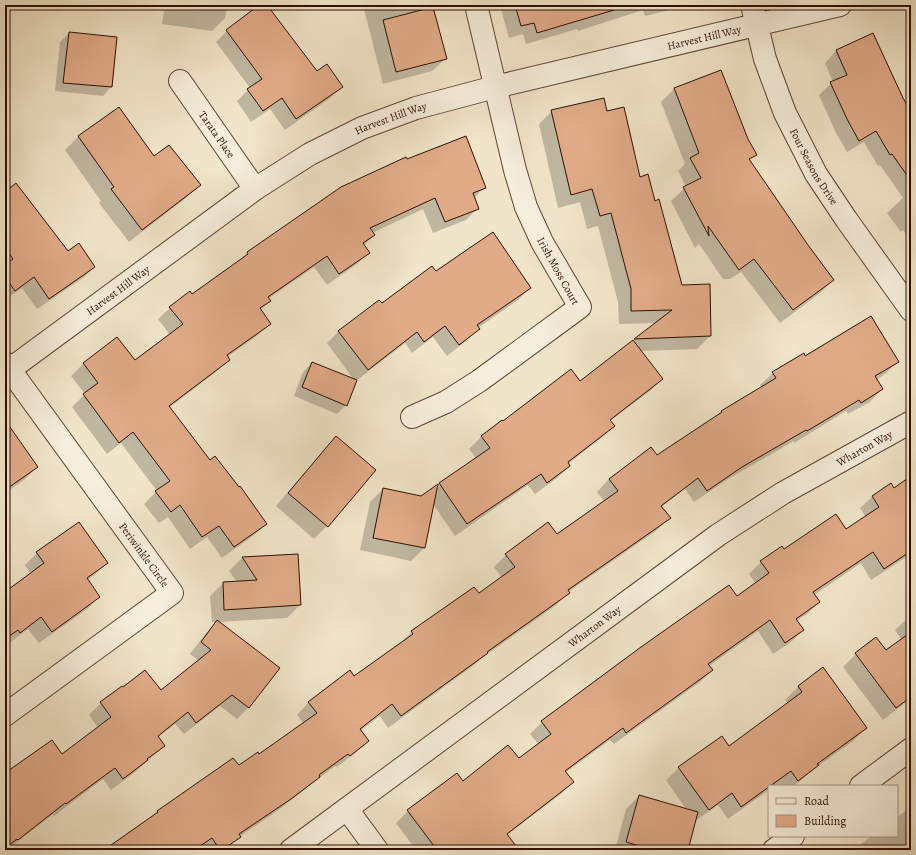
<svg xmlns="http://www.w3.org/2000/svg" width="916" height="855" font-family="Alegreya,serif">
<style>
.shadow{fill:#0003}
.building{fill:#e1ab88;stroke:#2c0f01}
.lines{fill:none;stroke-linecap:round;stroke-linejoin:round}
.minor-casing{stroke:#5d4433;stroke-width:24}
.minor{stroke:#f6eedc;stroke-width:22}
.labels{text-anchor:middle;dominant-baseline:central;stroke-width:3.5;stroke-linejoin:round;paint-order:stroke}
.street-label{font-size:11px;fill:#2c0f01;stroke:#f6eedc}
</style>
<rect width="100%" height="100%" fill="#f1e5c9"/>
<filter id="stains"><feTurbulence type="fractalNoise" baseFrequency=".005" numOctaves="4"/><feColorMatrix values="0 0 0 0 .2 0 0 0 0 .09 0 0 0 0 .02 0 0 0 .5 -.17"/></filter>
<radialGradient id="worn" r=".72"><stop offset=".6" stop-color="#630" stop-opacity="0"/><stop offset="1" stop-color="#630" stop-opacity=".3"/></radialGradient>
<g class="shadow">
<path d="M165 5H227L225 18 212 31 162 24Z"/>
<path d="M261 5H266L316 73 342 87 330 98 285 130 270 109 251 122 237 101 250 88 216 42 227 31Z"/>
<path d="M345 5H357L346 9Z"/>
<path d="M363 5H432L446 58 432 71 383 84Z"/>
<path d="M500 5H674L669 10 645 16 643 10 578 31 577 29 526 44 523 34 509 38Z"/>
<path d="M69 33 111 87 103 96 55 91 60 42Z"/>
<path d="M873 34 902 98 911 114V240L903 230 901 232 887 213 903 198 880 165 878 166 864 142 847 152 835 131 819 95 833 82 825 63 836 51Z"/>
<path d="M721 71 748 140 755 154 749 161 807 245 833 280 820 293 780 323 741 272 730 279H723L699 244 695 248 671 201 686 187 678 171 685 164 661 102 674 89Z"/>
<path d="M119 108 154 158 199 185 186 198 129 242 99 203 101 201 65 150 78 137Z"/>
<path d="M552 111 606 112 639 178 681 286 710 336 697 349 641 351 662 379 650 391 610 421 613 426 601 438 568 464 569 466 557 478 535 494 528 485 455 536 433 504 424 548 411 561 360 550 370 502 383 489 422 497 477 459 469 449 481 437 501 421 502 423 580 382 657 323 619 324 618 302 598 226 587 229 580 202 558 208 539 124Z"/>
<path d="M407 160 485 187 474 198 478 208 466 220 433 233 423 209 372 233 374 235 364 245 369 252 357 264 327 285 314 267 268 299 269 301 260 310 270 324 258 335 227 357 229 359 217 371 169 408 210 461 266 524 254 535 222 558 207 537 190 549 168 517 159 523 144 504 157 491 121 443 107 454 72 407 85 394 71 376 83 364 117 338 135 362 170 335 158 319 170 308 191 295 237 263 247 253 341 188Z"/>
<path d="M5 193 67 252 94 267 83 278 37 309 22 288 5 300Z"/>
<path d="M436 272 530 288 518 300 478 328V329L466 341 447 356 433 337 412 353 405 343 356 381 346 405 337 414 294 396 303 372 312 363 354 380 327 343 339 331Z"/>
<path d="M805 357 897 362 885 374 876 380 882 389 870 402 848 414 846 411 794 443V441L728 479 694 502 685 489 661 507 669 518 657 530 568 592 556 605 482 658 474 665 388 728 380 716 360 731 368 741 355 753 337 767 335 766 277 811 239 837 226 850H107L151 819 158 811 259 756 304 724 297 715 309 702 354 677 399 644 412 632 478 595 502 578 494 567 506 555 557 536 604 501 597 492 609 479 656 456 716 417 722 411 762 387 760 385 773 373Z"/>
<path d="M5 431 37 467 24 480 5 493Z"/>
<path d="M336 438 375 471 327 526 314 539 276 506 323 451Z"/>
<path d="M911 477V554L871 580 861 563 814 595 819 602 807 614 796 621 803 630 791 642 773 654 758 631 709 666 712 670 700 682 614 744 610 740 565 773 573 782 561 794 507 835 518 850H416L396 823 408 811 462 782 518 760 539 745 530 734 542 722 756 584 749 574 761 562 783 551 846 530 866 517 860 508 872 497 890 485 893 489Z"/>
<path d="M37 553 107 563 94 575 87 580 99 597 87 609 39 643 28 629 5 646V593L31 574 25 565Z"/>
<path d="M297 555 300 605 287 618 218 622 249 707 237 719 220 706 184 734 175 724 158 737 164 746 135 772 111 790 103 779 54 816 53 814 7 850H5V774L62 755 98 728 89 715 101 703 122 688 160 691 199 661 190 654 206 633 217 622H212L210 596 223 583 237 582 229 571 242 558Z"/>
<path d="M911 615V698L883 720 843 667 856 654 876 639 886 652 902 640 895 630Z"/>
<path d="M823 669 866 728 853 741 814 769 794 786H779L777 784 774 786H769V790L728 819 718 805 694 822 687 850H615L626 809 639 796 686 809 666 780 679 768 729 747 788 703 785 700 798 687Z"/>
<path d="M911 807V850H853L872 836H897V817Z"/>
</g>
<g class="building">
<path d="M259 5H267L317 71 327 64 343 87 296 119 282 98 263 111 247 89 262 79 226 30Z"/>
<path d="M515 5H613L614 10 537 33 534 23 521 26Z"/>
<path d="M433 7 447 59 396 72 383 20Z"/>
<path d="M69 32 117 37 112 87 63 83Z"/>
<path d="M873 33 903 98 911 112V181L892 154 890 155 876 131 859 141 847 119 830 82 847 75 836 50Z"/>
<path d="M721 70 748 139 757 155 749 159 808 245 834 280 793 310 754 259 739 270 708 226 709 236 683 187 701 178 690 158 699 153 674 88Z"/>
<path d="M604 98 607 111 624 107 640 177 648 174 655 201 659 199 682 285 710 284 711 336 634 339 672 310 631 311V289L611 213 600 216 592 189 571 195 551 110Z"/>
<path d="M119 107 154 156 169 145 201 185 142 230 111 189 114 187 78 136Z"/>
<path d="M466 136 486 188 473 193 479 209 445 222 435 198 370 228 375 235 363 243 370 253 339 274 327 256 268 297 271 301 260 308 271 324 227 355 230 360 169 406 210 460 215 456 239 487 240 486 267 524 234 547 219 526 202 537 180 505 171 512 155 491 170 481 133 432 119 443 83 394 98 383 83 363 117 337 135 360 183 324 169 307 190 291 192 294 248 254 247 252 341 187 406 157 407 159Z"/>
<path d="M16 183 68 251 79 243 95 267 49 299 34 277 15 291 5 277V265L13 259 5 248V192Z"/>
<path d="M493 232 531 288 477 325 480 329 459 345 445 326 424 342 417 332 368 370 338 331 379 300 382 303 432 266 436 271Z"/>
<path d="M871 316 899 362 875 376 883 389 861 403 859 400 807 431 806 430 742 467 707 491 698 478 661 506 671 518 568 590 570 593 487 652 488 653 401 716 392 704 360 729 369 741 350 756 348 754 319 775 320 777 291 799 239 834 241 837 222 850H220L212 838 194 850H104L158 812 157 811 233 758 239 765 258 752 259 754 317 713 308 702 350 670 354 676 413 634 411 631 474 587 479 593 515 567 505 554 548 522 557 534 618 491 609 479 651 447 657 455 722 412 721 411 776 378 772 372 804 353 805 356Z"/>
<path d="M633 340 663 379 610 420 615 426 568 462 570 466 547 483 541 474 467 524 439 483 490 448 481 436 502 420 503 421 571 369 580 381Z"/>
<path d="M312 362 357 380 347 406 302 387Z"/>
<path d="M5 420 38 467 5 490Z"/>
<path d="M336 436 376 470 328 527 288 493Z"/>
<path d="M911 476V551L884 569 873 552 813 592 820 602 796 619 804 630 785 643 770 620 708 664 713 670 626 733 623 728 565 771 574 782 507 834 519 850H437L407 810 457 773 463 781 508 745 519 758 551 734 541 721 641 647 729 585 737 596 769 573 760 561 782 546 784 549 836 514 846 529 879 507 872 496 891 483 894 488Z"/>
<path d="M438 484 425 548 373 538 383 488 421 496Z"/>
<path d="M79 522 108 563 87 578 100 597 52 632 41 617 20 633 18 630 5 639V592L44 563 36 552Z"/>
<path d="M298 554 301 605 224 610 223 582 257 580 242 557Z"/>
<path d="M217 620 280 668 249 708 232 695 196 723 188 712 158 736 165 746 147 759 148 760 123 779 115 768 66 804 65 803 18 840 17 839 5 848V773L52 740 62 754 111 717 100 702 122 686 123 687 145 670 161 690 211 650 201 642Z"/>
<path d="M911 632V697L896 708 855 653 876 637 886 650Z"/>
<path d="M823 667 867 728 817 764 819 765 798 781 791 771 741 807 732 793 709 810 678 767 722 736 729 746 802 692 798 686Z"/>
<path d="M639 795 698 812 688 850H653L626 842Z"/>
</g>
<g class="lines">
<defs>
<g id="minor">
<path id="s1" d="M752 5 765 59 785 113 816 174 846 219 911 310"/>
<path id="s2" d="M180 81 255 189"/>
<path id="s3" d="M5 363 172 593 5 715"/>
<path id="s4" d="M5 373 255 189 310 154 362 128 416 108 495 87 840 5"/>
<path d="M412 417 446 402 479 381 580 307 542 242 526 207 515 170 476 5"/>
<path d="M861 786 911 749"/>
<path d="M347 809 377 850"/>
<path id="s5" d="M291 850 718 535 783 493 911 422"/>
<path d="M774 850 793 836"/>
</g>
</defs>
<use href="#minor" class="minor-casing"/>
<use href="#minor" class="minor"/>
</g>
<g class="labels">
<g class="street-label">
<text stroke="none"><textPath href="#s4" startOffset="788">Harvest Hill Way</textPath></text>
<text stroke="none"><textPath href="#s4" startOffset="464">Harvest Hill Way</textPath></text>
<text stroke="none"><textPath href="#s2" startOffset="65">Tarata Place</textPath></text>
<text stroke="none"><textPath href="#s1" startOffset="174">Four Seasons Drive</textPath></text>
<text transform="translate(558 271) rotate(61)">Irish Moss Court</text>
<text stroke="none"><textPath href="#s4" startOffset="140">Harvest Hill Way</textPath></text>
<text stroke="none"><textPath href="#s5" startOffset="701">Wharton Way</textPath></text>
<text stroke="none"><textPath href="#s3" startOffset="237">Periwinkle Circle</textPath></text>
<text stroke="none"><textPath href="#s5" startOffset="377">Wharton Way</textPath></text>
</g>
</g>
<rect width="916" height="855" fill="none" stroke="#f1e5c9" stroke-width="20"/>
<rect x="6" y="6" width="904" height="843" fill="none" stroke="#2c0f01" stroke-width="2"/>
<rect x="10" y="10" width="896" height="835" fill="none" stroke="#2c0f01"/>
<rect x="768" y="785" width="130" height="52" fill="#f6eedc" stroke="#a59584"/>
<rect x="776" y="798" width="20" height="6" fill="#f6eedc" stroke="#a59584"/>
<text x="804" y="805" font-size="12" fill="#2c0f01">Road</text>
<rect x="776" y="815" width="20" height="12" fill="#e1ab88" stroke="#a59584"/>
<text x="804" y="825" font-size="12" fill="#2c0f01">Building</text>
<rect width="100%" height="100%" filter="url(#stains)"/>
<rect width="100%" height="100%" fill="url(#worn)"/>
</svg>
